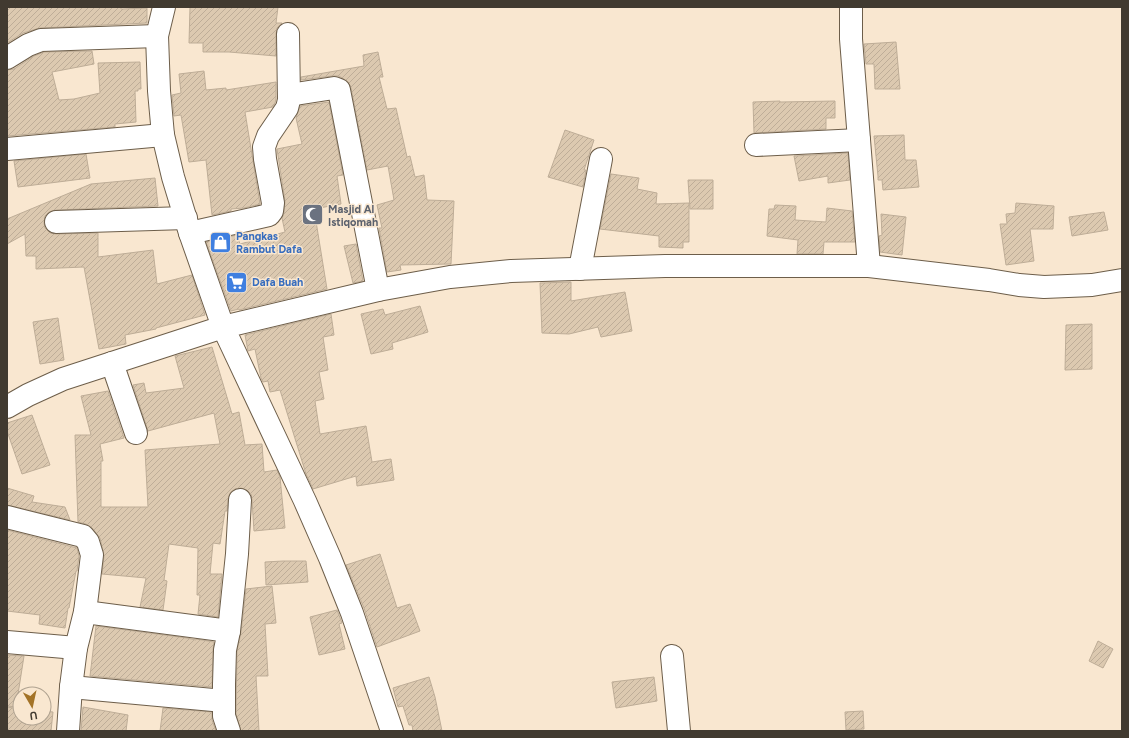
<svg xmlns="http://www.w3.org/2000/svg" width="1129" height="738" font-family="Figtree,sans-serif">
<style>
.building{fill:url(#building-hatch);stroke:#bead97}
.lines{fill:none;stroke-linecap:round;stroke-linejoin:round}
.street-casing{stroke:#6d5e4a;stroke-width:24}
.street{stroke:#fff;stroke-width:22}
.labels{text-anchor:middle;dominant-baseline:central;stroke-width:3;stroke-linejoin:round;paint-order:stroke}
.worship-label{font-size:11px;font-weight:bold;fill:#5b616d;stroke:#f9e7d0;text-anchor:start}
.shop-label{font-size:11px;font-weight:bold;fill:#366cbe;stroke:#f9e7d0;text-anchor:start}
</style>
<defs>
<pattern id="building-hatch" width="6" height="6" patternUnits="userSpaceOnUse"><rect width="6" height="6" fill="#dcc9b0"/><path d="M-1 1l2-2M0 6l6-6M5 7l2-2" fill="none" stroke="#bead98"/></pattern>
</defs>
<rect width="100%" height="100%" fill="#f9e7d0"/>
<g class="building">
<path d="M7 7H121V9L147 8V23L40 28 23 33 7 43Z"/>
<path d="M190 7H278L276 23H282L277 28 276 34V56L229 52H203V43H189Z"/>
<path d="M896 42 900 89H875L874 64H866L864 44Z"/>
<path d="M92 51 94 64 52 72 59 100 74 99 100 93 98 63 140 62 141 89H138V91H135L136 122 115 124V127L7 136V70L14 69 34 56 44 52Z"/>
<path d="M378 52 383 77H379L387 109 396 108 407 157 410 156 415 177 424 175 427 200 454 201 451 264 400 265 401 270 387 272 379 228H382L377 205 394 200 388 166 367 170 351 88 348 82 339 76H332L301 80V77L364 66 363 55Z"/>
<path d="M204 71 206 90 226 88V90L276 82V99L275 103 273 107 245 112 260 204 244 208 231 209V211L212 215 206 160 189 162 181 115 174 116 172 95 181 93 179 74Z"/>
<path d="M780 101V102L835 101V118H826V129L754 133 753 102Z"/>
<path d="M329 102 343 175 337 176 341 204 314 209 327 289 239 310V309L231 311 206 242 237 235 240 244 285 232 282 218 284 213 285 201 277 149 302 144 296 118 300 106Z"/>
<path d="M565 130 594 140 584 170H586L583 187 548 177Z"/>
<path d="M904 135 905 160H916L919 187 883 190 882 180H878V176L874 136Z"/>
<path d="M848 153 850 180 828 183V176L799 181 794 156Z"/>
<path d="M86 154 90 178 18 187 14 161Z"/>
<path d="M611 174 639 178 637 189 657 193 656 204 689 203V242H683V248L659 247V236L600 229Z"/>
<path d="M155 178 158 206 56 210 49 212 45 216 44 223 45 228 50 233 56 234 98 233V257L153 250 157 284 192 275 205 315 156 328V329L125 335 126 344 99 349 84 267 36 269V256H26L25 234 7 244V219L91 184Z"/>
<path d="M688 180H713V209H690Z"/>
<path d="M1016 203 1054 206 1053 229H1030L1034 261 1006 265 1000 224H1007L1006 214 1015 213Z"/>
<path d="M775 205 796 206 795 220 826 222 827 208 852 211 855 242H824L823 254H797L798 240 767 236 769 209H774Z"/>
<path d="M1104 212 1108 230 1072 236 1069 217Z"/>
<path d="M881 214 906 217 902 255 880 252 879 236 882 235Z"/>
<path d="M356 244 363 281 353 283 344 246Z"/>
<path d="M571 282V301L625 292 632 331 601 337 598 327 569 334 542 333 540 283Z"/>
<path d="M420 306 428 332 392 343 393 349 371 354 361 314 383 309 385 315Z"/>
<path d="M331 314 334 335 323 337 328 370 319 372 324 399 315 401 320 434 366 426 372 462 391 459 394 480 357 486 356 476 313 489 306 474 280 390 270 392 268 381 263 382 261 378 255 349 248 351 245 335Z"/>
<path d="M58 318 64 360 40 364 33 322Z"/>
<path d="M1092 324V369L1065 370 1066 325Z"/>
<path d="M212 347 232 414 239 412 245 445 262 444 264 472 277 470 280 477 285 528 254 531 252 500 251 494 247 490 241 488 235 489 230 493 228 499 227 511H225L220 544 213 543 210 574H222L218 617 198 614 200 595H197L198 548 169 544 164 580 167 581 163 610 140 607 146 578 102 574 104 556 100 538 92 528 86 524 78 522 75 435H91L81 396 108 391 124 438 100 444 103 461H101V507H148L145 450 220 444 214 413 148 431 133 385 144 383 146 393 184 388 175 356Z"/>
<path d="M32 415 50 465 22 474 7 431V423Z"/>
<path d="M7 488 34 496 32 502 65 507 70 520 7 505Z"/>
<path d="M7 530 77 548 79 556 77 571H76L69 608H68L65 628 39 624 40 615 7 611Z"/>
<path d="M380 554 397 608 410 604 420 631 377 647 364 608 346 565Z"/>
<path d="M283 561H306L308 582 266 585 265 562Z"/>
<path d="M272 586 276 623 265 624 268 676H256L259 731H241L236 714 237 651 241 632 246 589Z"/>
<path d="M337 610 342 623 339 624 345 649 319 655 310 617Z"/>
<path d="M96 626 187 638 196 640V639L214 642 213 650 212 687 90 676Z"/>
<path d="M1098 641 1113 649 1103 668 1089 661Z"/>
<path d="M7 655 24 656 16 707 7 706Z"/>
<path d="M429 677 435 697 442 731H413L412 725H409L403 706 398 707 393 688Z"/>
<path d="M654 677 657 701 616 708 612 682Z"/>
<path d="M7 707 20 709V718H44V711L53 712 51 731H7Z"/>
<path d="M83 707 128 715 126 731H81Z"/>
<path d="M163 708 212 712V720L216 731H160Z"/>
<path d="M863 711 864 729 846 730 845 712Z"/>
</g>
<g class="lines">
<defs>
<g id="street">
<path d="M164 7 157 36 159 91 163 135 173 177 190 233 223 327 305 501 330 558 352 613 392 731"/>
<path d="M851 7V39L869 266"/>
<path d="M7 58 28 45 41 40 157 36"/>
<path d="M289 95 334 88 339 90 378 290"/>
<path d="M756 145 859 140"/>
<path d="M7 149 163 135"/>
<path d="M56 222 186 218"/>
<path d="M190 233 269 215 272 211 273 203 265 159 264 147 268 136 287 108 289 100 288 34"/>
<path d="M580 269 601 159"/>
<path d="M112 363 136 433"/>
<path d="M7 407 28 395 63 379 223 327 378 290 450 277 511 271 665 266H869L989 280 1019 285 1044 287 1092 285 1122 280"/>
<path d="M7 517 83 536 88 542 92 555 85 612 76 648 71 687 68 731"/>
<path d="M85 612 229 631 225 650 224 684V716L229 731"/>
<path d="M229 631 237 554 240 500"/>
<path d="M7 642 76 648"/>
<path d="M672 656 679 731"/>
<path d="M71 687 224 701"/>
</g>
</defs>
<use href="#street" class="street-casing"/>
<use href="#street" class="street"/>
</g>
<defs>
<symbol id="mosque-square" viewBox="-11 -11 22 22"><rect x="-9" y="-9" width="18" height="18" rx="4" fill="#6b7280" stroke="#f9e7d0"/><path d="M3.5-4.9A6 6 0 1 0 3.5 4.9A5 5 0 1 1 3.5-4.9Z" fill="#fff"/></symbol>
<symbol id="shop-square" viewBox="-11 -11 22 22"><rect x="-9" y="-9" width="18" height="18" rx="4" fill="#3f7fe0" stroke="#f9e7d0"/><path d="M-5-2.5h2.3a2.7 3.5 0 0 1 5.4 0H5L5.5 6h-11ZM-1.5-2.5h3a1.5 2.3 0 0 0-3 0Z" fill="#fff"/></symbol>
<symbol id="supermarket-square" viewBox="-11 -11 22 22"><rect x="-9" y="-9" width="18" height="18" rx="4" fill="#3f7fe0" stroke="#f9e7d0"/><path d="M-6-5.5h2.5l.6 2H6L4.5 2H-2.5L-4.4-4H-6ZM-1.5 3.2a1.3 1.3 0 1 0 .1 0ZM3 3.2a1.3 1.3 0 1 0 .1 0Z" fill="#fff"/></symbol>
</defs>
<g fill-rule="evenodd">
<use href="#mosque-square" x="300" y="202" width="25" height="25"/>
<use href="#shop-square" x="208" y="230" width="25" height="25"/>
<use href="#supermarket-square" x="224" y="270" width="25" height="25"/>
</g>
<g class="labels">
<g class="worship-label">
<text x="328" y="209">Masjid Al<tspan x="328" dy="13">Istiqomah</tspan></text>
</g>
<g class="shop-label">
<text x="236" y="236">Pangkas<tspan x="236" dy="13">Rambut Dafa</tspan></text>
<text x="252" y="282">Dafa Buah</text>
</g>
</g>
<rect width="1129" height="738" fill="none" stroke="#413a30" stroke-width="16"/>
<g transform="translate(32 706) rotate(171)"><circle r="19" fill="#f9e7d0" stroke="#afa290"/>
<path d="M0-3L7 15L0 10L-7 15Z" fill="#a37327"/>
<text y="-6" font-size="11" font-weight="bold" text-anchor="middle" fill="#413a30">U</text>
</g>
</svg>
